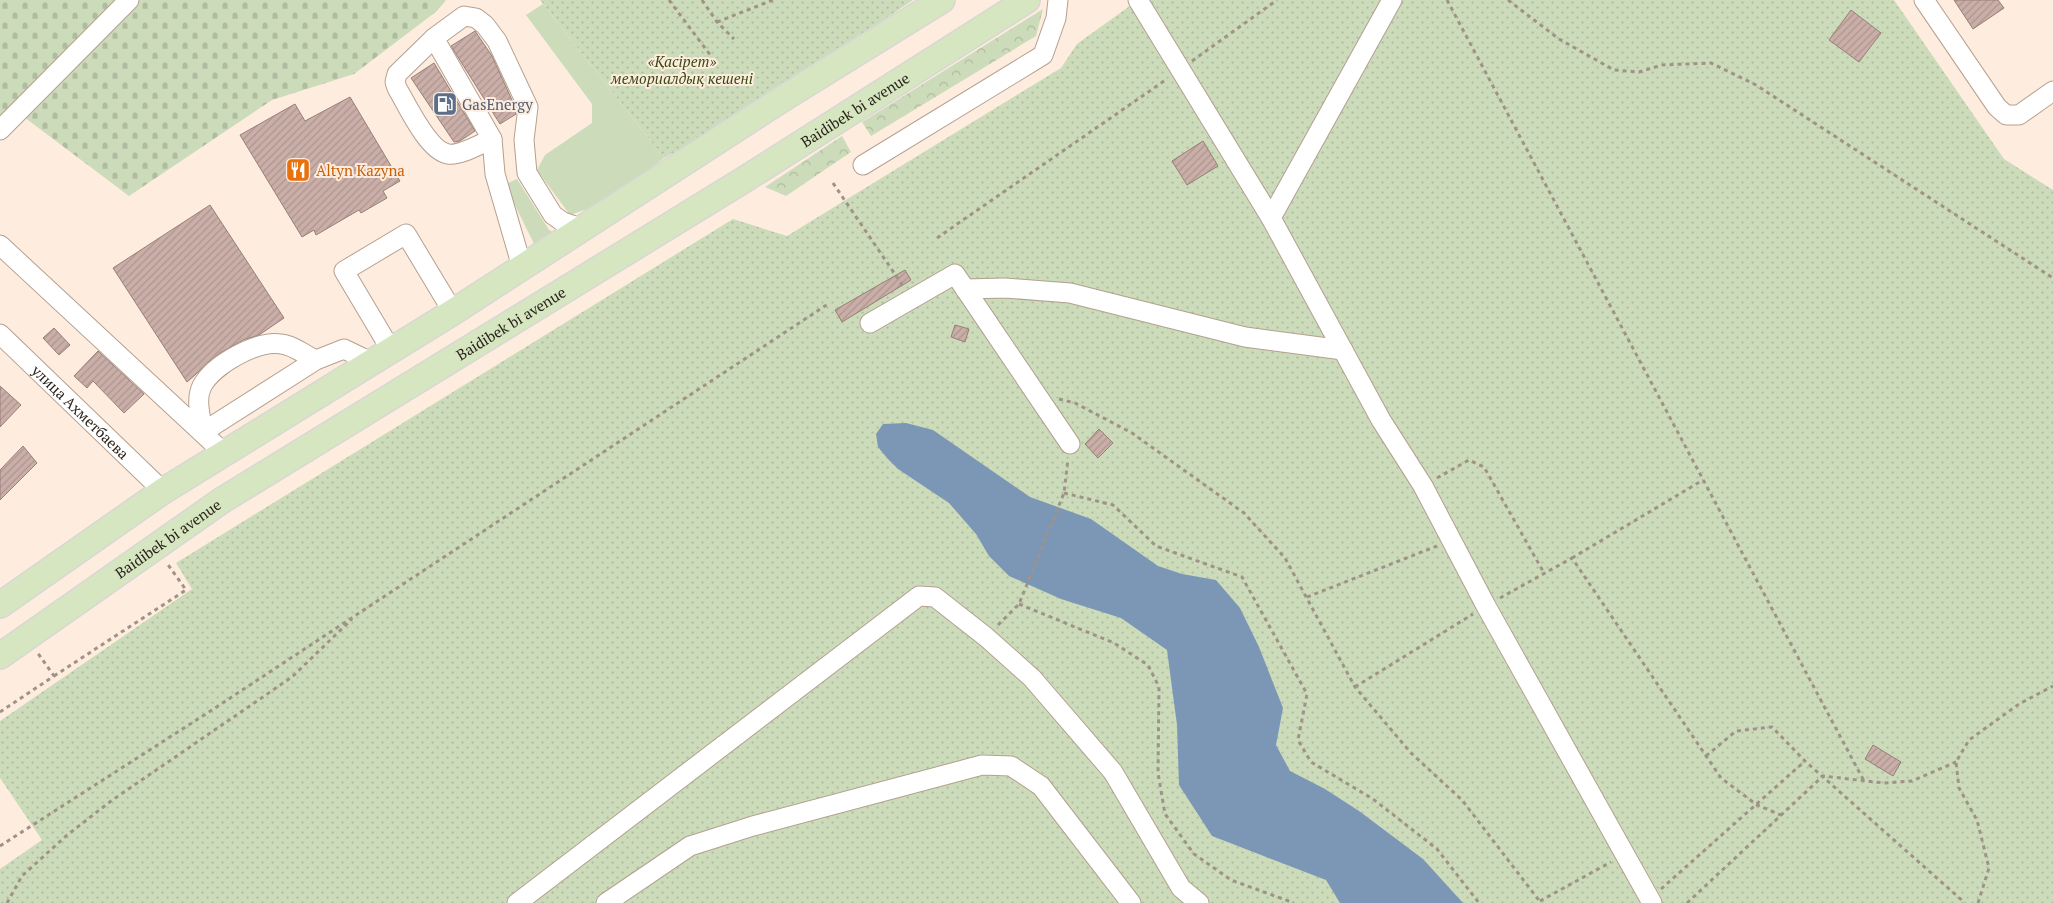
<svg xmlns="http://www.w3.org/2000/svg" width="2053" height="903" font-family="'PT Serif',serif">
<style>
.green{fill:#ccdbba}
.forest{fill:url(#forest-crowns)}
.cemetery{fill:url(#cemetery-stones)}
.park{fill:url(#park-dots)}
.water{fill:#7c97b5}
.building{fill:url(#building-hatch);stroke:#987e78}
.lines{fill:none;stroke-linecap:round;stroke-linejoin:round}
.minor-casing{stroke:#b4a08f;stroke-width:21}
.major-casing{stroke:#d9d7d6;stroke-width:28}
.path{stroke:#9f9387;stroke-width:3;stroke-dasharray:4 4;stroke-linecap:butt}
.minor{stroke:#fff;stroke-width:19}
.major{stroke:#d5e6c0;stroke-width:25}
.labels{text-anchor:middle;dominant-baseline:central;stroke-width:4;stroke-linejoin:round;paint-order:stroke}
.park-label{font-size:15px;font-style:italic;fill:#364a12;stroke:#feedde}
.service-label{font-size:15px;fill:#4e5e75;stroke:#feedde;text-anchor:start}
.street-label{font-size:15px;fill:#2a231c;stroke:#feedde}
.food-label{font-size:15px;fill:#c56008;stroke:#feedde;text-anchor:start}
</style>
<defs>
<pattern id="forest-crowns" width="20" height="18" patternUnits="userSpaceOnUse" patternTransform="scale(1.25)"><rect width="20" height="18" fill="#ccdbba"/><path d="M2 6a3 3 0 1 1 6 0M12 15a3 3 0 1 1 6 0" fill="none" stroke="#afbc9f"/></pattern>
<pattern id="cemetery-stones" width="16" height="16" patternUnits="userSpaceOnUse" patternTransform="scale(1.25)"><rect width="16" height="16" fill="#ccdbba"/><path d="M2 7V4a2 2 0 0 1 4 0v3zM10 15v-3a2 2 0 0 1 4 0v3z" fill="#afbc9f"/></pattern>
<pattern id="park-dots" width="8" height="8" patternUnits="userSpaceOnUse" patternTransform="scale(1.25)"><rect width="8" height="8" fill="#ccdbba"/><path d="M2 2h.1M6 6h.1" fill="none" stroke="#afbc9f" stroke-width="1.8" stroke-linecap="round"/></pattern>
<pattern id="building-hatch" width="6" height="6" patternUnits="userSpaceOnUse" patternTransform="scale(1.25)"><rect width="6" height="6" fill="#caaea8"/><path d="M-1 1l2-2M0 6l6-6M5 7l2-2" fill="none" stroke="#ae9590"/></pattern>
</defs>
<rect width="100%" height="100%" fill="#feedde"/>
<g class="green">
<path d="M543 4 664 158 608 202 570 215 537 170 545 155 592 123V104L526 15Z"/>
<path d="M517 179 549 230 560 236 536 248 508 191V183Z"/>
</g>
<g class="forest">
<path d="M1043 9 1036 36 871 136 862 122Z"/>
<path d="M842 136 851 152 786 196 765 187Z"/>
</g>
<path class="cemetery" d="M0 0H446L437 11 354 74 272 100 129 196 12 108 0 120Z"/>
<g class="park">
<path d="M540 0H913L750 111 664 158Z"/>
<path d="M1138 0H1894L2004 159 2053 190V903H0V869L42 840 0 778V721L192 589 176 563 733 219 787 236 1061 68 1077 44Z"/>
</g>
<path class="water" d="M906 423 933 430 1030 497 1091 519 1158 566 1182 574 1216 580 1240 608 1259 647 1283 708 1276 745 1290 771 1325 789 1359 811 1423 859 1463 903H1340L1326 880 1212 836 1179 785 1177 725 1167 650 1121 618 1061 599 1009 576 989 556 976 534 949 503 898 469 887 458 878 447 876 434 883 424Z"/>
<g class="building">
<path d="M1954 0H1998L2004 8 1973 29Z"/>
<path d="M1851 10 1881 33 1859 62 1829 40Z"/>
<path d="M475 31 492 56 516 109V114L500 124 451 46Z"/>
<path d="M434 63 475 131 460 141 454 142 411 78Z"/>
<path d="M350 97 400 181 383 191 387 198 361 213 359 210 316 235 314 230 302 237 240 135 295 104 305 121Z"/>
<path d="M1203 141 1218 166 1187 185 1172 161Z"/>
<path d="M210 205 284 318 259 335 243 340 220 353 187 382 113 268Z"/>
<path d="M905 270 911 280 842 322 835 310Z"/>
<path d="M955 325 969 329 965 342 951 337Z"/>
<path d="M54 328 70 345 59 355 43 338Z"/>
<path d="M98 351 144 394 124 413 93 381 87 388 74 376Z"/>
<path d="M0 386 21 405 0 427Z"/>
<path d="M1099 429 1113 443 1098 458 1085 444Z"/>
<path d="M23 446 37 463 0 500V470Z"/>
<path d="M1873 745 1901 762 1893 776 1865 759Z"/>
</g>
<g class="lines">
<defs>
<g id="minor">
<path d="M1138 0 1271 218 1381 420 1423 486 1486 606 1652 903"/>
<path d="M1924 0 1997 107 2006 115H2019L2053 91"/>
<path d="M434 38 397 74 395 82 397 88C407 105 428 151 448 154 460 156 480 144 492 139"/>
<path d="M0 130 129 0"/>
<path d="M863 165 1043 55 1056 18 1058 0"/>
<path d="M1271 218 1392 0"/>
<path d="M0 245 224 453"/>
<path d="M522 267 495 174 492 139 434 38 464 16 476 18 485 25 497 41 528 107 524 140 527 173 553 215 563 222 583 229"/>
<path d="M965 289 1005 288 1070 293 1245 337 1343 350"/>
<path d="M870 323 955 274 1070 444"/>
<path id="s1" d="M0 334 163 491"/>
<path d="M391 350 344 271 406 234 453 312"/>
<path d="M316 360C305 355 293 345 281 344 257 340 213 365 202 386 195 400 201 417 203 432L316 360 344 349 371 362"/>
<path d="M517 903 919 596 935 597 986 637 1032 678 1113 772 1181 888 1199 903"/>
<path d="M606 903 690 846 753 826 982 765 1011 766 1041 786 1131 903"/>
</g>
<g id="major">
<path d="M0 605 163 491 453 312 787 96 942 0"/>
<path id="s2" d="M0 656 221 501 742 181 1027 0"/>
</g>
</defs>
<use href="#minor" class="minor-casing"/>
<use href="#major" class="major-casing"/>
<g class="path">
<path d="M669 0 711 56"/>
<path d="M702 0 717 22 734 39"/>
<path d="M1447 0 1864 781"/>
<path d="M1508 0 1559 39 1614 70 1639 72 1662 65 1711 63 1756 85 2053 278"/>
<path d="M717 22 773 0"/>
<path d="M1192 61 1277 0"/>
<path d="M833 183 903 286"/>
<path d="M937 238 1167 79"/>
<path d="M1059 399 1075 403 1132 433 1244 513 1285 558 1355 687 1411 753 1462 800 1541 903"/>
<path d="M1437 478 1469 460 1484 467 1544 573"/>
<path d="M1064 493 1113 505 1156 546 1242 577 1307 694 1298 740 1311 762 1373 799 1437 849 1479 903"/>
<path d="M1572 558 1703 480"/>
<path d="M1307 597 1437 546"/>
<path d="M1500 598 1572 558 1721 778 1757 805 1781 815"/>
<path d="M1019 604 1114 643 1148 665 1159 687 1158 773 1165 814 1194 854 1231 880 1294 903"/>
<path d="M998 625 1019 604 1064 493 1068 459"/>
<path d="M54 676 186 590 166 562"/>
<path d="M1355 687 1473 614"/>
<path d="M0 712 54 676 37 652"/>
<path d="M1706 756 1736 731 1772 727 1805 761 1965 903"/>
<path d="M0 846 212 710 828 304"/>
<path d="M1661 889 1805 761"/>
<path d="M1540 901 1611 862"/>
<path d="M7 903 22 876 66 836 111 801 292 677 352 619"/>
<path d="M1687 903 1823 776 1884 783 1912 781 1956 762"/>
<path d="M1978 903 1989 868 1977 820 1959 788 1956 762 1969 740 2019 704 2053 686"/>
</g>
<use href="#minor" class="minor"/>
<use href="#major" class="major"/>
</g>
<defs>
<symbol id="fuel-square" viewBox="-11 -11 22 22"><rect x="-9" y="-9" width="18" height="18" rx="4" fill="#5c6f8a" stroke="#feedde"/><path d="M-5.5-6h7V0h2V4h1.3V-2.5L3-4.5l.8-.8L6-3V5H2.5V1h-1V6h-7ZM-4.2-4.7v3.2H.2V-4.7Z" fill="#fff"/></symbol>
<symbol id="restaurant-square" viewBox="-11 -11 22 22"><rect x="-9" y="-9" width="18" height="18" rx="4" fill="#e8710a" stroke="#feedde"/><path d="M-5-6h1v4h1v-4h1v4h1v-4h1v5L-1.5 .5V6h-2V.5L-5-1ZM5-6V6H3V1.5H1.5Q1.5-4 5-6Z" fill="#fff"/></symbol>
</defs>
<g fill-rule="evenodd">
<use href="#fuel-square" x="431" y="90" width="28" height="28"/>
<use href="#restaurant-square" x="284" y="156" width="28" height="28"/>
</g>
<g class="labels">
<g class="park-label">
<text x="682" y="61">«Қасірет»<tspan x="682" dy="17">мемориалдық кешені</tspan></text>
</g>
<g class="service-label">
<text x="462" y="104">GasEnergy</text>
</g>
<g class="street-label">
<text stroke="none"><textPath href="#s2" startOffset="1015">Baidibek bi avenue</textPath></text>
<text stroke="none"><textPath href="#s2" startOffset="610">Baidibek bi avenue</textPath></text>
<text stroke="none"><textPath href="#s1" startOffset="112">улица Ахметбаева</textPath></text>
<text stroke="none"><textPath href="#s2" startOffset="205">Baidibek bi avenue</textPath></text>
</g>
<g class="food-label">
<text x="316" y="170">Altyn Kazyna</text>
</g>
</g>
</svg>
